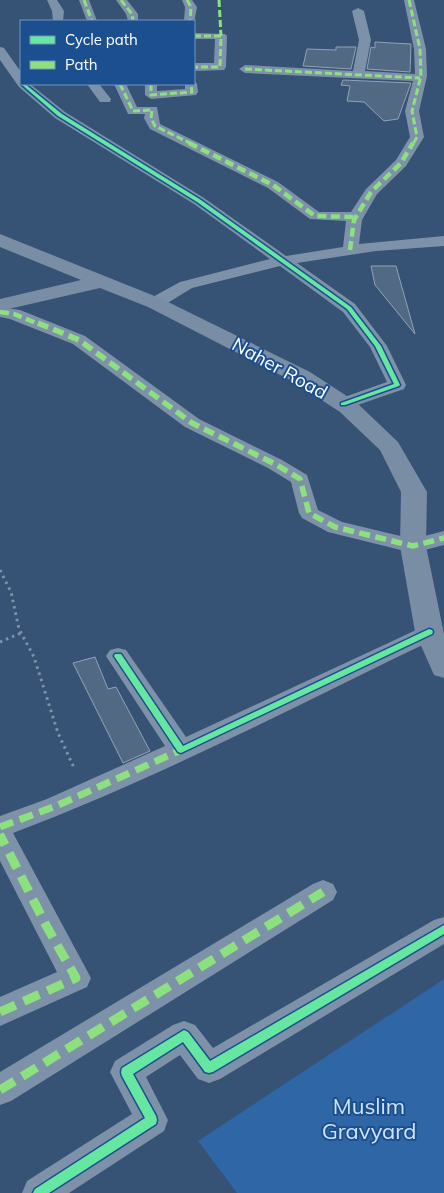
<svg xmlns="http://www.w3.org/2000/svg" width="444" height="1193" font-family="Mulish,sans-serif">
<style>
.green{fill:#2f66a5}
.building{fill:#526984;stroke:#92a2b6}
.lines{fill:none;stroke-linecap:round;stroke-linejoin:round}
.path{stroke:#7d92a8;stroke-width:3;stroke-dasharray:2.5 4;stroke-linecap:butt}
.street{fill:#7d92a8;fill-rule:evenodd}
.secondary{fill:#798da4;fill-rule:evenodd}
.quiet-far4{stroke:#8de07e;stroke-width:3;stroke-dasharray:7 3;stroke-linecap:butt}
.quiet-far3{stroke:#8de07e;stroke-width:4.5;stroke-dasharray:9 4.5;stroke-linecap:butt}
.quiet-far2{stroke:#8de07e;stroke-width:5.5;stroke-dasharray:11 5.5;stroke-linecap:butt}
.quiet-far1{stroke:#8de07e;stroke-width:7;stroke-dasharray:14 7;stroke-linecap:butt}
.quiet{stroke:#8de07e;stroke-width:9;stroke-dasharray:17 9;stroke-linecap:butt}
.cycleway-casing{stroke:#1b4f8f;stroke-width:3}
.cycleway{fill:#66e7a1;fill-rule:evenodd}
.labels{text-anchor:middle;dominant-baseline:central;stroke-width:4;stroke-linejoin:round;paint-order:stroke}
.street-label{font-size:19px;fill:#fff;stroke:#1b4f8f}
.near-park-label{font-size:22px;fill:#cfe3fa;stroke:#1b4f8f}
</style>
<rect width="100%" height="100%" fill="#365274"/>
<path class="green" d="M444 979V1193H237L198 1141Z"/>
<g class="building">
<path d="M375 42 411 44 410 72 367 69 371 47 375 48Z"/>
<path d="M336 47H356L351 69 303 66 307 49 336 50Z"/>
<path d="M343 80 411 83 398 119 384 121 364 102 347 101 350 86 341 85Z"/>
<path d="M371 266H396L415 334 375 285Z"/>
<path d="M95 657 108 689 116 687 150 751 123 763 73 663Z"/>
</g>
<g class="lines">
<g class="path">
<path d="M0 570 11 592 19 629 34 657 58 733 75 770"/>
<path d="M0 642 21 633"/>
</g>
<g class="street">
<path d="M47 0H57L64 11 63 21H53L52 11Z"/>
<path d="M79 0H89L97 21H87Z"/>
<path d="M116 0H127L138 14V21H128L126 14Z"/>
<path d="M182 0H192L197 7 194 23V21H184L185 7Z"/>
<path d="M404 0H414L426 49 427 76 419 111 424 137 406 166 377 194 362 220 359 244 444 236V246L376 251 297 263 355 304 387 346 406 385 404 389 343 410 336 408 334 404 336 400 387 382 370 347 343 312 280 266 192 288 161 307H149L147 303 149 299 180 282 270 259 194 204 55 118 19 87 0 60V47L4 48 21 72V84H30L65 112 204 198 286 256 343 247 346 221 310 219 268 188 150 129 144 118 145 114H128L114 84H126L137 107H157L160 124 278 182 319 212H351L366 189 396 160 410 137 405 111 413 81 245 73 239 69 245 65 353 71 359 40 352 11 358 8 364 11 371 40 365 71 415 74 414 49Z"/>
<path d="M194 33 225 34 227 36 226 67 224 70 194 71V63H214L215 39H194Z"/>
<path d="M194 81 197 84 198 92 196 95 151 99 145 95V84H157V91L185 89V84H194Z"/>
<path d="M87 84H99L111 99 110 102H100Z"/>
<path d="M0 307 20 310 85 336 199 419 282 460 307 475 318 510 342 522 413 539 444 531V545L413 553 328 532 302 518 299 513 291 482 268 468 185 427 73 344 10 319 0 317Z"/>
<path d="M429 624 437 626 441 632 437 638C297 705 159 778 13 833L91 978 87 987 0 1026V997L57 972 0 861V816L47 799 165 746 106 656 110 650 118 648 126 650 186 737Z"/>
<path d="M323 880 333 884 337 892 333 900 11 1101 0 1105V1072L313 884Z"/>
<path d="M444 917V944L220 1079 209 1083 198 1079 180 1055 146 1077 168 1120 164 1131 69 1193H22L27 1181 132 1114 110 1072 115 1061 173 1025 184 1021 195 1025 213 1048 434 920Z"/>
</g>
<path class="secondary" d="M0 234 162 299 310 372 356 402 398 442 427 492 426 546 444 634V678L434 675 415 632 400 546 401 492 380 450 340 412 294 382 148 307 100 288 0 311V299L81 280 0 247Z"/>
<g class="quiet-far4">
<path d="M84 0 92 21"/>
<path d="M121 0 132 14 133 21"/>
<path d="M187 0 191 7 190 21"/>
<path d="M219 0 221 36"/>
<path d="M409 0 420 49 421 76 412 111 417 137 413 144"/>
<path d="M194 36H221L220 67H194"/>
<path d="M245 69 420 78"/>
<path d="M120 84 133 111 152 110 151 118 155 126 192 144"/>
<path d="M151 84V95L192 92 191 84"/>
</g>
<g class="quiet-far3">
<path d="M189 143 273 185 315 216 355 217"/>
<path d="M350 250 354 220 371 192 401 163 413 143"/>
<path d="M0 312 14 314 41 325"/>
</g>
<path class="quiet-far2" d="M38 323 79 340 192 423 275 464 300 479 309 513 335 527 413 546 444 538"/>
<g class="quiet-far1">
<path d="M0 827 56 806 181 750"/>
<path d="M0 834 1 836"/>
</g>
<g class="quiet">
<path d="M0 1012 76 978 47 927 0 835"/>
<path d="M0 1090 323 892"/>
</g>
<defs>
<g id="cycleway">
<path d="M21 84H25L62 114 201 200 351 307 381 346 400 385 399 386 345 405H341V403L394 384 375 346 347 309 197 202 58 116Z"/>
<path d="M429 629 432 630 433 632 432 634 181 753 178 752 114 656 115 654H121L183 746Z"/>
<path d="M444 925V934L213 1072 209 1073 205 1072 183 1042 133 1074 156 1116 157 1120 156 1124 49 1193H33L35 1189 145 1118 122 1076 121 1072 122 1068 184 1030 188 1032 210 1061Z"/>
</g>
</defs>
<use href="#cycleway" class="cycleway-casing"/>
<use href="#cycleway" class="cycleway"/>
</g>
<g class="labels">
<g class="street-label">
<text transform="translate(280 368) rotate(29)">Naher Road</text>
</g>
<g class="near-park-label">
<text x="369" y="1106">Muslim<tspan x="369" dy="25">Gravyard</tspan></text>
</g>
</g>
<rect x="20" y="20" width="175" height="65" fill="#1b4f8f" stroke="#7695bc"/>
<rect x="30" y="36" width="25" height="8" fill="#66e7a1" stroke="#7695bc"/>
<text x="65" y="45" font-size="15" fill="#ffffff">Cycle path</text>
<rect x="30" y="61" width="25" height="8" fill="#8de07e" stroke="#7695bc"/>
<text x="65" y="70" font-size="15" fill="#ffffff">Path</text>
</svg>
